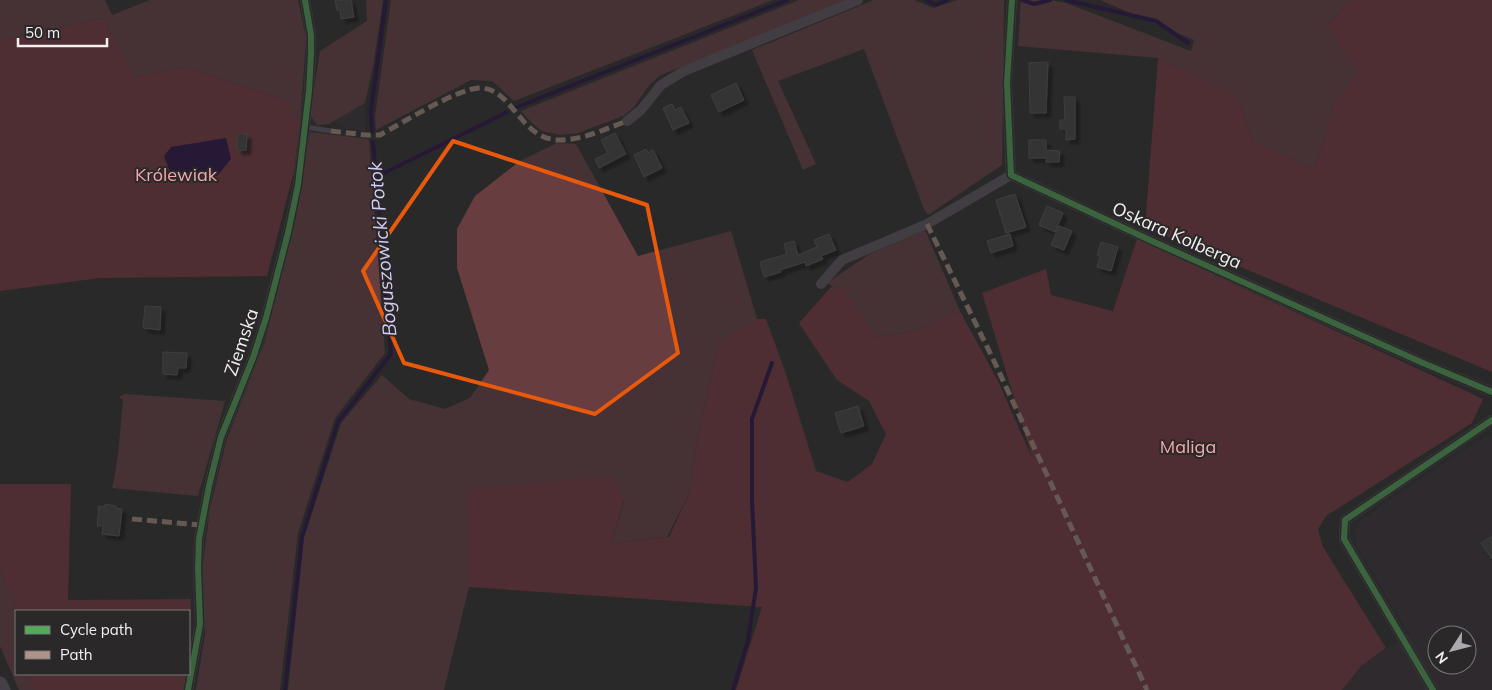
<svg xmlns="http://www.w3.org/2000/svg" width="1492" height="690" font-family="Mulish,sans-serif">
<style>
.built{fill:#332c31;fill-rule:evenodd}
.green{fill:#683d40}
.forest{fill:#7b333c}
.water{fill:#1f0544}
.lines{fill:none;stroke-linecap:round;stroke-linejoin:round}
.stream{stroke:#1f0544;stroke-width:4}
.building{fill:#414040;stroke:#585858;filter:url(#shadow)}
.lane{stroke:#5d5461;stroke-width:5}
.street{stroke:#5d5461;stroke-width:10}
.primary{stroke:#665b6c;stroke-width:15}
.quiet{stroke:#af9288;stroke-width:5;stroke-dasharray:10 5;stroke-linecap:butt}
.cycleway-casing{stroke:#2a2829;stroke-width:9}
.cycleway{stroke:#51ab58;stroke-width:6}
.marked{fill:none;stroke:#e8590c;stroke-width:4;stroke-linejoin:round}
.labels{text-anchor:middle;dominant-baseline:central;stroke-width:4;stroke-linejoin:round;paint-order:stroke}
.park-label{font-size:18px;fill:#f3aaae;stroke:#2a2829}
.street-label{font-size:18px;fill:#f2f0f2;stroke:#2a2829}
.water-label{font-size:19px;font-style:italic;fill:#d5cdf7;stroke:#2a2829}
</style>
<defs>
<filter id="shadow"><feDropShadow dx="4.5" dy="4.5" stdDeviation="1" flood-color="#0009"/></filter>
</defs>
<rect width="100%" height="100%" fill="#292929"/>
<g class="built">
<path d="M365 103V131L347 129 333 121Z"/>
<path d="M1486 436 1490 437 1492 441V690H1342L1361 666 1409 634 1357 547 1355 530 1359 522 1386 502ZM1437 635H1467V665H1437Z"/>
</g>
<g class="green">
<path d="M0 0H105L112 15 150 0H298L306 38 300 124 286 100 185 67 134 77 103 18 0 41Z"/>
<path d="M366 0H383L373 67 365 103 329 124 317 125 310 115 320 51 367 21Z"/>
<path d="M391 0H773L514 101 492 81 471 80 376 130 375 117Z"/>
<path d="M799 0H847L661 75 650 84 634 107 623 116 578 133 561 135 542 131 532 123 521 111Z"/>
<path d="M874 0H914L933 8 958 0H1004L1002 165 928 215 924 209 864 49 778 81 816 164 803 170 752 50Z"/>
<path d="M1021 0H1050L1066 3 1191 51 1194 40 1100 0H1350L1327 25 1360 72 1334 104 1315 169 1253 141 1236 95 1158 58 1018 46Z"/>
<path d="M310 132 369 139 385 353 335 418 298 533 280 690H196L205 634 203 565 210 509 226 442 265 341 288 250Z"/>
<path d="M557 143 576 144 638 256 731 231 757 319 719 342 698 436 689 494 667 537 611 543 624 502 483 495 469 587 444 690H288L304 538 341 423 382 375 409 399 445 409 470 398 489 370 457 268V229L475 196 520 161Z"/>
<path d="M925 230 960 311 917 330 876 337 842 288 832 286 827 283 868 255Z"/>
<path d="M125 394 225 401 198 496 112 488C119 459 120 429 123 400L119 397Z"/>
<path d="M0 569 17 611 16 674H29L34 690H19L0 646Z"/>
</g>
<g class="forest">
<path d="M1350 0H1492V372L1145 227 1158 58 1236 95 1253 141 1315 169 1334 104 1359 72 1327 25Z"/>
<path d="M103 18 134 77 185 67 286 100 300 124 294 171 267 276 100 278 0 291V41Z"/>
<path d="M1137 239 1483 399 1472 423 1326 516 1318 529 1323 547 1386 648 1361 666 1342 690H736L762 607 469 587 467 489 612 477 624 500 611 543 669 537 689 494 698 436 719 342 757 319H766L785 371 816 471 848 482 872 464 886 434 869 401 837 380 799 323 832 286 842 288 876 337 917 330 960 311 998 381 1033 460 982 293 1046 269 1051 295 1113 311Z"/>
<path d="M0 484H71L68 600 191 599 189 690H34L29 674H189V611H17L0 569Z"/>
</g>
<path class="water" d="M226 138 231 159 217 176 170 172 164 156 171 147Z"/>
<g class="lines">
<g class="stream">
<path d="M926 0 936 5 947 0"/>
<path d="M1022 0 1034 4 1050 0"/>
<path d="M1066 0 1156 21 1188 43"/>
<path d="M517 107 787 0"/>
<path d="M372 132 371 110 386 0"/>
<path d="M376 177 507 112"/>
<path d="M285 690 302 537 338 422 391 354 373 142"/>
<path d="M733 690 748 640 756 588 752 500V419L772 363"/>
</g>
</g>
<g class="building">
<path d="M335 0H351L354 17 341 19 340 10H337Z"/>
<path d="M1048 62 1046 113H1030L1029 63Z"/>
<path d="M736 83 744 100 719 112 711 95Z"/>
<path d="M1064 97H1075V139L1066 140V129H1060V120H1065Z"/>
<path d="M672 104 675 110 681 107 689 123 673 130 663 108Z"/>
<path d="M238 133 247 134 246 150H237Z"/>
<path d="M615 133 626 154 599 168 595 159 608 153 601 140Z"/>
<path d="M1029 140H1046V150L1060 151 1059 162H1046V158H1029Z"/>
<path d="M646 149 648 153 653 150 662 168 644 177 634 155Z"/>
<path d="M1015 194 1026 227 1006 233 996 200Z"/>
<path d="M1047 206 1063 213 1055 232 1039 225Z"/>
<path d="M1059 226 1072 231 1064 250 1051 245Z"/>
<path d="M829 234 836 250 821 256 823 259 806 266 805 262 780 270 781 272 764 277 760 262 787 254 784 244 794 241 798 255 817 247 814 240Z"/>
<path d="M1010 234 1013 246 991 253 987 241Z"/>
<path d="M1101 242 1118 247 1111 271 1097 267 1100 256 1097 255Z"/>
<path d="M145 306 161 307 160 330 143 328Z"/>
<path d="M163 352 187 353 186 368H178L177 375 163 374Z"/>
<path d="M858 406 864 426 841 433 835 413Z"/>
<path d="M105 504 116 506V508L122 509 119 536 102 534 103 526H97L99 506 105 507Z"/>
<path d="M1492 536V559L1481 543Z"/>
</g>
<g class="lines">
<path class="lane" d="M305 127 331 131"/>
<g class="street">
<path d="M1012 0 1007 83 1011 175 1154 242 1423 363 1492 392"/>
<path d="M627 121 641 110 661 85 684 71 858 0"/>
<path d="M821 284 842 260 927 224 1011 175"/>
<path d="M188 690 200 624 198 568 199 539 209 486 221 437 253 358 266 318 288 233 298 185 309 91 311 54V35L305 0"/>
<path d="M1433 690 1344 539 1345 520 1492 420"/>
</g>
<path class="primary" d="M0 684 3 690"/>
<g class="quiet">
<path d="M331 131 366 135H380C402 123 458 88 480 88 512 88 520 138 557 140 581 141 605 129 627 121"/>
<path d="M927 224 994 361 1147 690"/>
<path d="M132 519 201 525"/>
</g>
<defs>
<g id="cycleway">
<path d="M1012 0 1007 83 1011 175 1154 242 1423 363 1492 392"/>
<path d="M188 690 200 624 198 568 199 539 209 486 221 437 253 358 266 318 288 233 298 185 309 91 311 54V35L305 0"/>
<path d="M1433 690 1344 539 1345 520 1492 420"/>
</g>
</defs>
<use href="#cycleway" class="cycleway-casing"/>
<use href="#cycleway" class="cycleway"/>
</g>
<path d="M0 0H1492V690H0ZM453 141 647 205 678 353 595 414 404 363 363 271Z" fill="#292929" fill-opacity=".55" fill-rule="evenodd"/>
<path class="marked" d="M453 141 647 205 678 353 595 414 404 363 363 271Z"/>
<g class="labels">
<g class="park-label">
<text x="176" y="174">Królewiak</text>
<text x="1188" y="446">Maliga</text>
</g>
<g class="street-label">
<text transform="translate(1177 235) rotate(24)">Oskara Kolberga</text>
<text transform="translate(241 342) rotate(-71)">Ziemska</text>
</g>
<g class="water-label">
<text transform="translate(382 249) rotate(-95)">Boguszowicki Potok</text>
</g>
</g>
<rect x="15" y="610" width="175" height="65" fill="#2a2829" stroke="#7a7879"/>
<rect x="25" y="626" width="25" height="8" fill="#51ab58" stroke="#7a7879"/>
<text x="60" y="635" font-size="15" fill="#f2f0f2">Cycle path</text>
<rect x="25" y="651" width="25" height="8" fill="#af9288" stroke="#7a7879"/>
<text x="60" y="660" font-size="15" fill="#f2f0f2">Path</text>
<g transform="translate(1452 650) rotate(234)"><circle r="24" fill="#2a2829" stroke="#7a7879"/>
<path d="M0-4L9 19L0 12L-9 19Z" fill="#acaaac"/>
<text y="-8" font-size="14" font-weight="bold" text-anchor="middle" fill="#f2f0f2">N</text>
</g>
<path d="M18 38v8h89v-8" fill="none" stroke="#f2f0f2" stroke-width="2.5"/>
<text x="25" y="38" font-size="15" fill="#f2f0f2" stroke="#2a2829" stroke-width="4" paint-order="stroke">50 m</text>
</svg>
